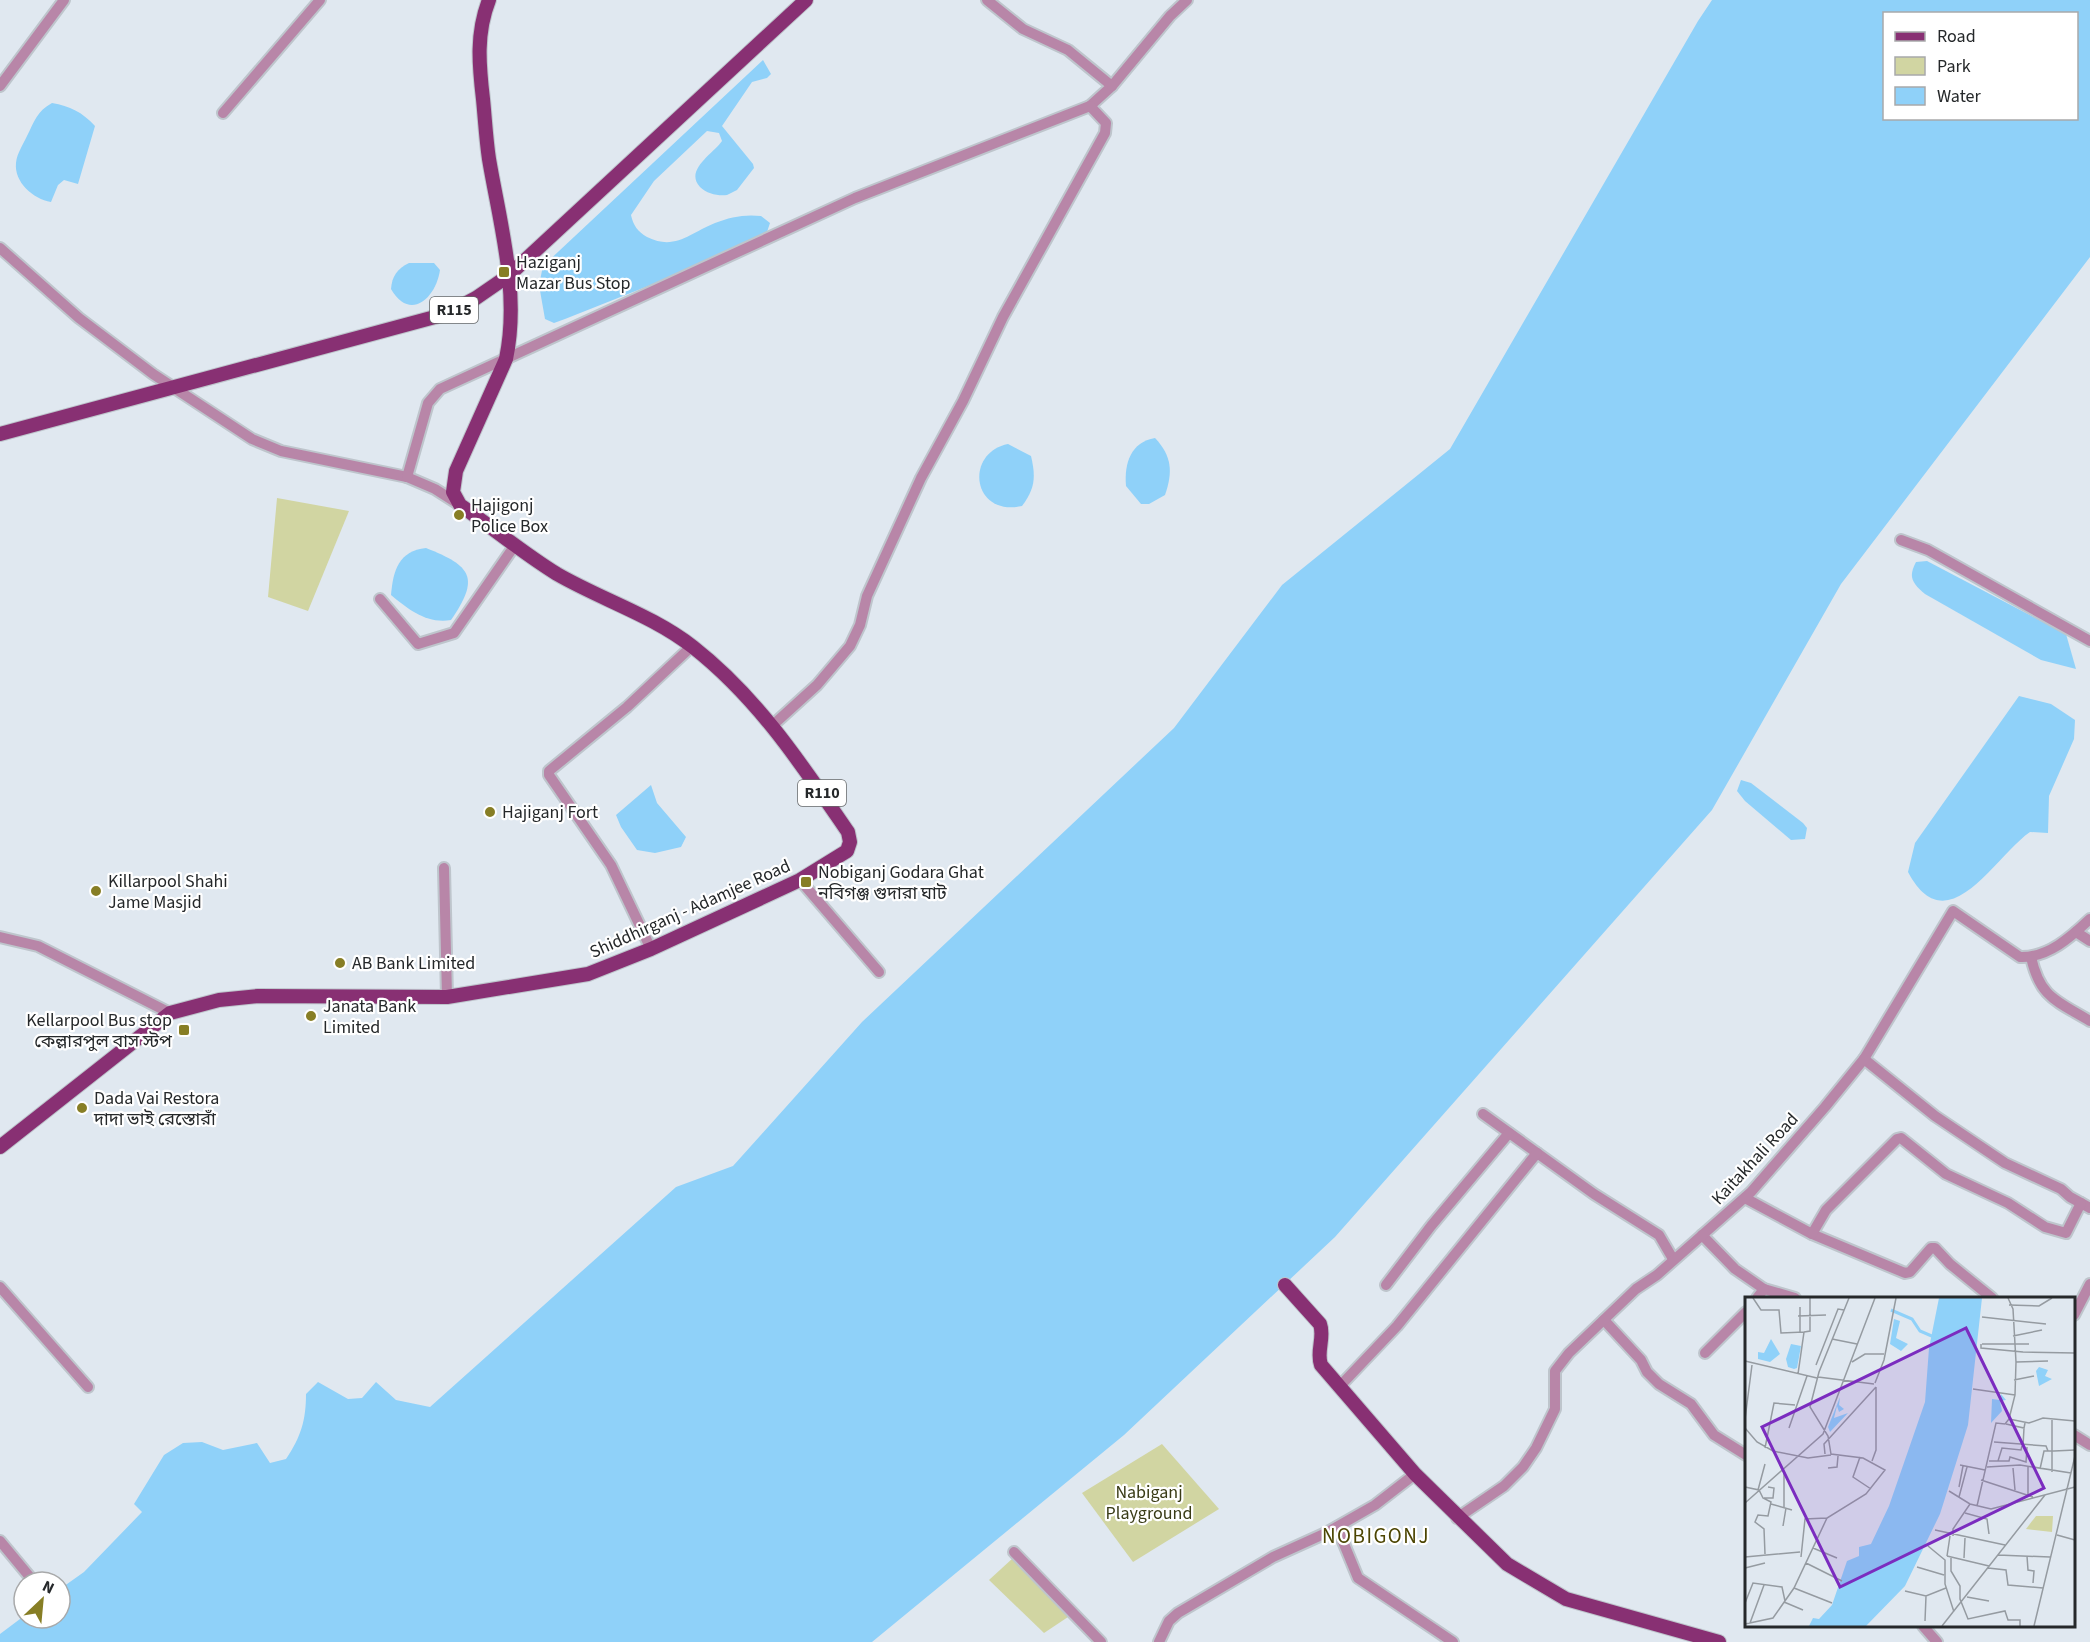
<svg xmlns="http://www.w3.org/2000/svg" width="2090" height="1642" font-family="'Source Sans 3','Noto Sans Bengali',sans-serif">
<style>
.green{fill:#d1d5a2}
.water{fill:#8fd1f9;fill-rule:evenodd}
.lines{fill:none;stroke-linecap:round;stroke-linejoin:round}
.minor-casing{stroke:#bec5cc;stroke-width:14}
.major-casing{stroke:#bec5cc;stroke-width:16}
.minor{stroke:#b886a8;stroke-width:10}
.major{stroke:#883073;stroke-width:14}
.poi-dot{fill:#877e25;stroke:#fff;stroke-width:2}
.labels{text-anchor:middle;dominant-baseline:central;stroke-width:4.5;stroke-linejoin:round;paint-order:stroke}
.shield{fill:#fff;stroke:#66686a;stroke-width:1.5}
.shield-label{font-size:16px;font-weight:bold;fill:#25282a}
.poi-label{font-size:18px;fill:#25282a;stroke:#fff;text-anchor:start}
.street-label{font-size:18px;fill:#25282a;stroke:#fff}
.park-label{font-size:18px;fill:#393b16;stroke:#fff}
.quarter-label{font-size:21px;letter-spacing:1.5px;fill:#4c4502;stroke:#fff}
.inset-river{fill:none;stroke:#8fd1f9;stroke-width:3}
.inset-road{fill:none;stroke:#959ba1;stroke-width:1.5}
.view{fill:#7b2cbf;fill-opacity:0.15;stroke:#7b2cbf;stroke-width:3}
.inset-edge{fill:none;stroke:#25282a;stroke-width:3}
</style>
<rect width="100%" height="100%" fill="#e0e8f0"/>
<g class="green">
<path d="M277 498 349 511 308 611 268 597Z"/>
<path d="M1162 1444 1219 1509 1133 1562 1082 1493Z"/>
<path d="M1013 1558 1068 1617 1044 1633 989 1580Z"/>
</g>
<g class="water">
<path d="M1712 0H2090V257L1841 584 1712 810 1335 1237 1124 1435 872 1642H0V1634L24 1616V1618H60V1589L84 1572 142 1512 134 1504 164 1455 183 1443 202 1442 223 1450 257 1443 270 1463 286 1459C301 1437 306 1420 306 1394L318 1382 348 1399 362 1398 376 1382 396 1400 430 1407 676 1187 733 1166 862 1022 1174 728 1282 585 1450 449 1698 21ZM1884 14H2076V118H1884Z"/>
<path d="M763 60 771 74 767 78 752 82 722 126 753 164 754 168 737 190 727 195C718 196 707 194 700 187 684 170 714 153 722 141L719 133 707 131 654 181 631 215C633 225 638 232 647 237 675 251 690 233 715 223 730 217 745 214 761 216L770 223 767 232 681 273 565 319 554 323 545 319 539 285 543 266Z"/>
<path d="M52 103C70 106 82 112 95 126L78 184 64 180 58 185 51 202C33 199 14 182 16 163 17 153 23 145 27 136 34 122 37 111 52 103Z"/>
<path d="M409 263H434L440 270C436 298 410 322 391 289 392 276 397 269 409 263Z"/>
<path d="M1155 438C1172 456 1173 472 1165 495L1149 504H1141L1126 486C1124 463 1131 442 1155 438Z"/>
<path d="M1008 444 1031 456C1036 477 1035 489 1022 506 972 517 964 453 1008 444Z"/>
<path d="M426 548C472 566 480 578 451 620 427 624 409 610 391 595 393 570 399 551 426 548Z"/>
<path d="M1927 561 2066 634 2076 669 2041 660 1925 594C1912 583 1908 577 1916 562Z"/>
<path d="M2019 696 2051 704 2075 720 2074 739 2049 796 2048 833 2030 832C1995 856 1947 946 1908 872L1915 843Z"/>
<path d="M1741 780 1751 783 1803 823 1807 828 1805 839 1791 840 1745 801 1737 791Z"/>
<path d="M651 785 657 803 686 837 681 847 655 853 637 850 621 827 616 815Z"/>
</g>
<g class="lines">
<defs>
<g id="minor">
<path d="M987 0 1023 29 1068 50 1112 86 1090 106"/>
<path d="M0 86 64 0"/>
<path d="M1112 86 1170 16 1187 0"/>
<path d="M223 113 320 0"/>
<path d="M0 248 79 318 153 374 252 439 281 451 407 477 435 489 460 505"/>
<path d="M407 477 428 403 440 389 855 198 1090 106 1106 123 1105 133 1003 317 963 401 921 478 867 596 860 625 850 646 817 685 773 725"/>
<path d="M1901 540 1928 550 2090 641"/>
<path d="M380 599 418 644 454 633 515 545"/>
<path d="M444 868 447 997"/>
<path d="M800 880 879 972"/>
<path d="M2076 932 2090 941"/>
<path d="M0 937 38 946 170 1013"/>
<path d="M651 949 611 865 549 775V771L627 707 692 646"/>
<path d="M2031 957C2040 998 2057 1001 2090 1021"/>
<path d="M1864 1059 1935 1116 2005 1163 2061 1189 2070 1197 2090 1208"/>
<path d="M1483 1114 1594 1194 1659 1235 1673 1259"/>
<path d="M1745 1198 1812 1234 1905 1273 1910 1272 1931 1248H1935L1950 1264 1992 1298"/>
<path d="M1812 1234 1826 1210 1897 1139 1901 1138 1946 1174 2008 1203 2045 1227 2066 1233 2081 1203"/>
<path d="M1702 1235 1735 1269 1764 1289 1795 1298"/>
<path d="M1386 1285 1431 1226 1509 1133"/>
<path d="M0 1287 88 1387"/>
<path d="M1757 1298 1764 1289"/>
<path d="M2074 1315 2090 1284"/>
<path d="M1604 1320 1641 1360 1647 1372 1659 1384 1691 1404 1714 1435 1746 1455"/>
<path d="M1705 1353 1746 1312"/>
<path d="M1341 1385 1397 1326 1537 1153"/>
<path d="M2074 1435 2090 1445"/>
<path d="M1457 1518 1504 1486 1523 1467 1536 1448 1555 1409V1371L1569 1353 1636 1289 1657 1275 1751 1192 1825 1107 1864 1059 1953 911 2020 957C2048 958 2071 937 2090 919"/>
<path d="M1337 1527 1358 1578 1453 1642"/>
<path d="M0 1541 34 1582"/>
<path d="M1014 1552 1101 1642"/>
<path d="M1923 1626 1937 1642"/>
<path d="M1159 1642 1169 1621 1178 1613 1273 1557 1326 1533 1375 1505 1415 1474"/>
</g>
<g id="major">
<path d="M0 434 446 314 476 298 508 276 806 0"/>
<path d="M0 1147 170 1013 219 1000 258 996 447 997 588 974 651 949 800 880 847 851 850 842 848 832C802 765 758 698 693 647 652 615 602 600 557 574 523 553 493 528 460 505L453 492 456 471 506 359C520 293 500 224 489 159 486 139 485 119 483 99 479 65 476 33 489 0"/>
<path d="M1285 1285 1320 1324C1325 1337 1316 1352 1321 1365L1415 1474 1507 1564 1566 1599 1719 1642"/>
</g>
</defs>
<use href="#minor" class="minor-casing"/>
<use href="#major" class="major-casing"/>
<use href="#minor" class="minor"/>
<use href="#major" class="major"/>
</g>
<g class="poi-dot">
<rect x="498" y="266" width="12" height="12" rx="3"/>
<circle cx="459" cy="515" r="6"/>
<circle cx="490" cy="812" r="6"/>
<rect x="800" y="876" width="12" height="12" rx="3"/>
<circle cx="96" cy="891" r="6"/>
<circle cx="340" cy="963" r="6"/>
<circle cx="311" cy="1016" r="6"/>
<rect x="178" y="1024" width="12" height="12" rx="3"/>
<circle cx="82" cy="1108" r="6"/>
</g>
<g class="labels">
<g class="shield">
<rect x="430" y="297" width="48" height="26" rx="4.5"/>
<rect x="798" y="780" width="48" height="26" rx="4.5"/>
</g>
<g class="shield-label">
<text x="454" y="310">R115</text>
<text x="822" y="793">R110</text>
</g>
<g class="poi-label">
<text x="516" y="262">Haziganj<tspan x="516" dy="21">Mazar Bus Stop</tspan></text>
<text x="471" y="505">Hajigonj<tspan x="471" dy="21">Police Box</tspan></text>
<text x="502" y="812">Hajiganj Fort</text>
<text x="818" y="872">Nobiganj Godara Ghat<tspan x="818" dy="21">নবিগঞ্জ গুদারা ঘাট</tspan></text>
<text x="108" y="881">Killarpool Shahi<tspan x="108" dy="21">Jame Masjid</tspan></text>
<text x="352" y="963">AB Bank Limited</text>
<text x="323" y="1006">Janata Bank<tspan x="323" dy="21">Limited</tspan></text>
<text x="172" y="1020" text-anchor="end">Kellarpool Bus stop<tspan x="172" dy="21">কেল্লারপুল বাস স্টপ</tspan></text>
<text x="94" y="1098">Dada Vai Restora<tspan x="94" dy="21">দাদা ভাই রেস্তোরাঁ</tspan></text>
</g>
<g class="street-label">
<text transform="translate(690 909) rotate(-24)">Shiddhirganj - Adamjee Road</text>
<text transform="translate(1755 1159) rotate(-47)">Kaitakhali Road</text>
</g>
<g class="park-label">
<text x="1149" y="1492">Nabiganj<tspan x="1149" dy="21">Playground</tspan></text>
</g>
<g class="quarter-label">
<text x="1376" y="1536">NOBIGONJ</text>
</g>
</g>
<g transform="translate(1745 1297)">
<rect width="330" height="330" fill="#e0e8f0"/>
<path d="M291 219H308L307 235 281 232Z" fill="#d1d5a2"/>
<path d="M194 1H237L223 128 195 217 160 289 121 329H64L68 321 74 322 87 308 102 264 114 259V250L126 247 144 209 180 105 184 51ZM149 22 155 24 151 41 163 47 156 54 145 47ZM26 42 35 57 25 65 13 62V55L19 56ZM46 47 56 49 52 71 49 72 43 70 41 62ZM294 70 303 73 300 79 307 82 294 89 291 74ZM256 97 261 103 255 104 257 114 246 126 247 102 255 103ZM95 100 94 108 99 112 94 115 92 109 89 121 103 116 85 135 83 130Z" fill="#8fd1f9"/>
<path class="inset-river" d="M146 13 167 22 175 34 189 40"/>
<path class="inset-road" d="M8 1 16 13H34L36 36 59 35 53 77M263 1 268 12 271 65 270 98 264 122M264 8 294 9 307 1M53 19 81 18M237 20 301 27M55 35V10M59 35 65 34V1M268 39 297 33M87 42 112 47M236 47V51L278 55 330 56M237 47H284M0 64 72 81M107 65 120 57H139M271 65 303 64M71 68 93 12 99 13M73 80 129 87M269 83 289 79M130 86 139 63 151 1M228 92 270 98M0 122 7 68M264 122 284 126 298 121 330 124M261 127 279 131 280 126M0 131 12 145 28 154 63 161 86 158M44 131 62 79M249 145 301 149 303 154H309L330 153M278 149 279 131M20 151 29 106 50 108M80 157 79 147 131 90M115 160 108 180 126 192M127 164 131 153V90M244 164H264L265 160 281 165 282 150M253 164 257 151 276 153 277 149M215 168 240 173M242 170 275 168 326 176M283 170V198M83 171 92 170 93 159M268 171 270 193M295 172 299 154H303M307 175V123M236 183 288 200M0 190 14 193 18 201 26 205 23 219 13 218 10 225 19 232 20 257M214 190 218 169M13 193 20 167M204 194 225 207 246 212 330 190M214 200 222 170M19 201H28L29 191 23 190M0 206 78 137 130 1M26 207 47 213M232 209 251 126 260 127 264 122M39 210V176M220 216 242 222 244 237M38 229 41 211M190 233 260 248M312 238 330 243M208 239V232L225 207M183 249 200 263V287L209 315M68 251 92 261M253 258 305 260M202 259 244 269M202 259 205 239M282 259 283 273 289 274 288 286M0 260 55 255M56 260 60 222 82 221M206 261V274L215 289V302L223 322 260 314 263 323H275V329M219 261 220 241M61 266 97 284M172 270 199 278M0 271 20 266M243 271 261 273 263 288 298 291M49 291 87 306M160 294 181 299 201 291M222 300 244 304M39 305 58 313M0 306 8 286 37 290 40 304M180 324 181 299M5 326 19 288M0 327 28 321 49 291 82 221 121 197 140 173 118 161 86 157 83 139 65 110 74 75 104 1M197 329 300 198M289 329 330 159"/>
<path class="view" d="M221 31 299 191 95 290 17 130Z"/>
<rect width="330" height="330" class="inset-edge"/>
</g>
<rect x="1883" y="12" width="195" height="108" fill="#ffffff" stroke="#a8a9aa" stroke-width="1.5"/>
<rect x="1895" y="32" width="30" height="9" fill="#883073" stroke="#a8a9aa" stroke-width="1.5"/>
<text x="1937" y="42" font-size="18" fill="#25282a">Road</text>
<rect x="1895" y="57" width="30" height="18" fill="#d1d5a2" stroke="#a8a9aa" stroke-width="1.5"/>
<text x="1937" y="72" font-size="18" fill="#25282a">Park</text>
<rect x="1895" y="87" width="30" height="18" fill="#8fd1f9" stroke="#a8a9aa" stroke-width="1.5"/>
<text x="1937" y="102" font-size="18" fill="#25282a">Water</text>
<g transform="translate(42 1600) rotate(26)"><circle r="28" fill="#ffffff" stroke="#a8a9aa" stroke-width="1.5"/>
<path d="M0-4.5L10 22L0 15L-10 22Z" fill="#877e25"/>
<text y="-9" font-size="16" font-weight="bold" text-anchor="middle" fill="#25282a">N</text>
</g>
</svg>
